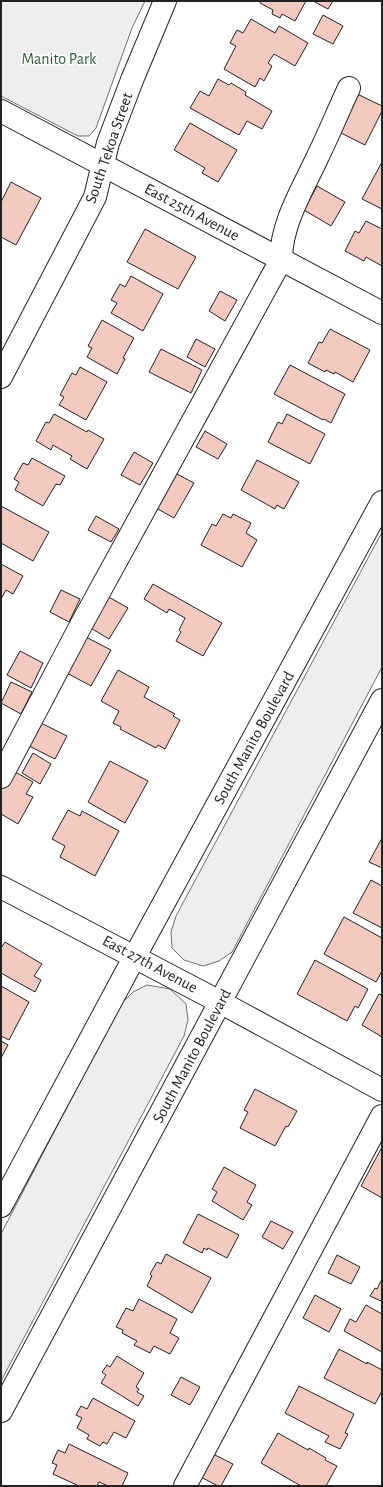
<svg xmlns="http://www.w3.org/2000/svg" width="383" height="1487" font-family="'Alegreya Sans',sans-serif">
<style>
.green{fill:#eee;stroke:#6f6f6f}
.building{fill:#f3c9c0;stroke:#222}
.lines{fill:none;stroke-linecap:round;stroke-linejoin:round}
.minor-casing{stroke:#222;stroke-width:24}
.minor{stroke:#fff;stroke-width:22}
.labels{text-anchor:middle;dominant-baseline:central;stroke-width:3;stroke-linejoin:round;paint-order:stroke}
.park-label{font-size:16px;fill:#2f5e38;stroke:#fff}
.street-label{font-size:16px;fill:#222;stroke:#fff}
</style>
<rect width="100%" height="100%" fill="#fff"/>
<g class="green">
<path d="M1 1H145L132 28 96 128 89 136H78L1 96Z"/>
<path d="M382 532V667L232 952 219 961 203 966 184 960 172 948 171 932 176 916Z"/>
<path d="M147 985 170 989 186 1004 188 1020 184 1036 1 1381V1234L120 1005 133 992Z"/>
</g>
<g class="building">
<path d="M261 1H306L295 21 282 14 280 18 272 14 273 10 260 3Z"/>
<path d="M313 1H333L328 9Z"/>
<path d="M323 15 343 26 333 44 313 34Z"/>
<path d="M251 19 275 33 279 26 308 43 295 66 274 54 268 63 272 66 264 81 260 78 255 87 224 69 236 46 230 43 237 30 243 33Z"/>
<path d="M218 79 229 85 231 83 246 92 245 95 272 111 262 129 247 121 239 135 190 108 200 91 209 96Z"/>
<path d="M353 92 382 106V111L365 145 335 130Z"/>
<path d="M190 123 237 150 218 182 202 173 205 168 174 150Z"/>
<path d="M382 162V209L362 199Z"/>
<path d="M11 182 41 198 16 245 1 237V202Z"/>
<path d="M317 186 345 202 331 226 304 210Z"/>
<path d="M366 221 382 229V266L366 257 364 261 345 251 355 231 359 233Z"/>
<path d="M145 229 196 257 178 289 127 262Z"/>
<path d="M131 276 163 294 143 331 111 313 117 303 111 300 120 284 125 287Z"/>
<path d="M220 291 237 300 225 321 209 311Z"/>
<path d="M102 320 134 338 123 358 125 359 117 374 87 357 92 348 88 346Z"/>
<path d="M330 329 370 350 353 382 335 372 334 374 326 370 325 372 308 363 319 342 322 343Z"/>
<path d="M196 339 215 349 205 367 187 357Z"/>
<path d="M161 349 202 370 191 393 149 372Z"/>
<path d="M290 365 345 394 331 423 324 419 323 420 274 394Z"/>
<path d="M80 367 107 382 86 420 59 405 64 397 60 395 72 373 76 375Z"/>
<path d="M54 414 87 432 88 430 104 439 87 469 70 459 72 456 53 445 51 450 36 441 46 422 49 423Z"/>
<path d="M287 414 325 434 310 464 268 442 278 422 282 424Z"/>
<path d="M205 431 227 444 218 459 196 447Z"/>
<path d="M134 452 153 463 140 485 121 475Z"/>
<path d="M32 458 65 476 60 485 56 484 43 506 15 490 19 482 14 479 23 463 28 465Z"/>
<path d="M257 460 299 482 284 509 277 505 275 509 241 490Z"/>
<path d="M175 473 194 483 174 518 156 508Z"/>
<path d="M1 506 49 532 33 561 1 543Z"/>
<path d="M223 514 231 518 233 514 251 523 246 533 257 540 242 567 201 545 212 524 216 526Z"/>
<path d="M96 516 119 529 111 542 88 530Z"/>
<path d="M1 564 23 576 13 594 6 590 1 599Z"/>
<path d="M153 584 222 623 203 656 176 641 181 632 179 630 185 618 169 609 167 613 144 599Z"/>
<path d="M61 590 80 599 69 622 50 612Z"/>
<path d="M107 596 128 608 109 639 89 627Z"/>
<path d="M84 636 111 650 91 686 65 672Z"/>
<path d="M20 651 43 663 31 688 7 675Z"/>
<path d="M118 670 149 687 144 697 175 714 173 716 180 720 165 749 158 745 156 748 120 729 121 727 113 723 119 711 101 701Z"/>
<path d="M11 682 32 692 21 714 1 703Z"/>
<path d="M41 723 67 736 55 759 29 746Z"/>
<path d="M33 753 51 764 40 784 22 773Z"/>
<path d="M110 761 148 781 125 823 88 802Z"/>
<path d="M10 769 33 782 26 794 33 797 18 824 1 814V786Z"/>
<path d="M68 810 80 816 82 811 119 831 95 876 60 857 65 846 52 839Z"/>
<path d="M382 838V868L369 862Z"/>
<path d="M371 880 382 886V928L353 913Z"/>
<path d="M344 917 382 938V971L376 982 324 954Z"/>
<path d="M5 942 42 964 34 976 41 980 35 992 1 973V948Z"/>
<path d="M315 960 368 989 358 1008 355 1006 347 1021 297 994Z"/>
<path d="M1 986 29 1002 9 1040 1 1036Z"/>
<path d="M379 994 382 995V1037L362 1025Z"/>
<path d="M1 1041 8 1045 1 1058Z"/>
<path d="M255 1089 297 1111 288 1127 286 1126 275 1146 240 1128 248 1112 244 1110Z"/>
<path d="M382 1147V1198L361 1186Z"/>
<path d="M224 1167 256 1185 247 1202 252 1205 243 1220 212 1201 217 1192 212 1189Z"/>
<path d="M198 1214 239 1235 227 1258 208 1248 207 1250 204 1248 202 1253 183 1243Z"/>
<path d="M271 1221 293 1232 283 1249 262 1237Z"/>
<path d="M166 1254 211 1278 192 1313 147 1286 152 1276 150 1274 157 1262 161 1264Z"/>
<path d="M337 1255 360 1267 351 1284 328 1273Z"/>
<path d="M382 1279V1299L381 1301 370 1296 375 1288 377 1289Z"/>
<path d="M315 1295 341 1309 329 1332 303 1318Z"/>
<path d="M139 1299 177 1319 170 1333 179 1338 170 1354 154 1346 150 1353 134 1345 137 1341 122 1333 123 1330 116 1327 126 1308 133 1311Z"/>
<path d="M366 1305 382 1314V1352L344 1331 350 1319 356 1322Z"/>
<path d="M339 1349 367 1364V1362L382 1370V1391L375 1404 324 1378Z"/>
<path d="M117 1356 144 1373 136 1387 139 1389 137 1392 144 1396 138 1406 101 1383 106 1375 102 1372 107 1365 110 1367Z"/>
<path d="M181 1377 200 1387 190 1405 171 1395Z"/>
<path d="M299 1386 354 1414 345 1433 348 1434 340 1449 325 1442 329 1436 285 1413Z"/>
<path d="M93 1398 135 1421 126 1438 114 1432 107 1444 103 1442 100 1446 87 1439 89 1435 77 1428 82 1418 76 1415 81 1406 87 1409Z"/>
<path d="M278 1433 308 1450 309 1448 326 1458 325 1460 337 1466 326 1486H301L261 1463Z"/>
<path d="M69 1444 128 1473 122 1486H108L99 1482 97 1486H79L53 1474 57 1465 52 1463 58 1450 65 1453Z"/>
<path d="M209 1452 233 1464 221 1486H218L197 1475Z"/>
</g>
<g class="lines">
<defs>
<g id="minor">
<path d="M1 111 382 313"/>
<path d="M1 377 95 197 108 143 132 80 165 1"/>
<path d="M1 777 80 627 281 260C281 223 303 189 318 156 329 134 338 111 349 88"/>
<path d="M1 887 220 1002 382 1090"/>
<path d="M1 1206 135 956 382 502"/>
<path d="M1 1411 382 700"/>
<path d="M185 1486 382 1116"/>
</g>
</defs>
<use href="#minor" class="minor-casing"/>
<use href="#minor" class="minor"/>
</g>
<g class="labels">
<g class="park-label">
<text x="59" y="59">Manito Park</text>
</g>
<g class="street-label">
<text transform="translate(109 148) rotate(-71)">South Tekoa Street</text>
<text transform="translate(192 212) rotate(28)">East 25th Avenue</text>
<text transform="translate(254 738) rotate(-61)">South Manito Boulevard</text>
<text transform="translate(150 964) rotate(28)">East 27th Avenue</text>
<text transform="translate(192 1056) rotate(-62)">South Manito Boulevard</text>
</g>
</g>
<rect width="383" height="1487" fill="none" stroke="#222222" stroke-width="4"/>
</svg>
